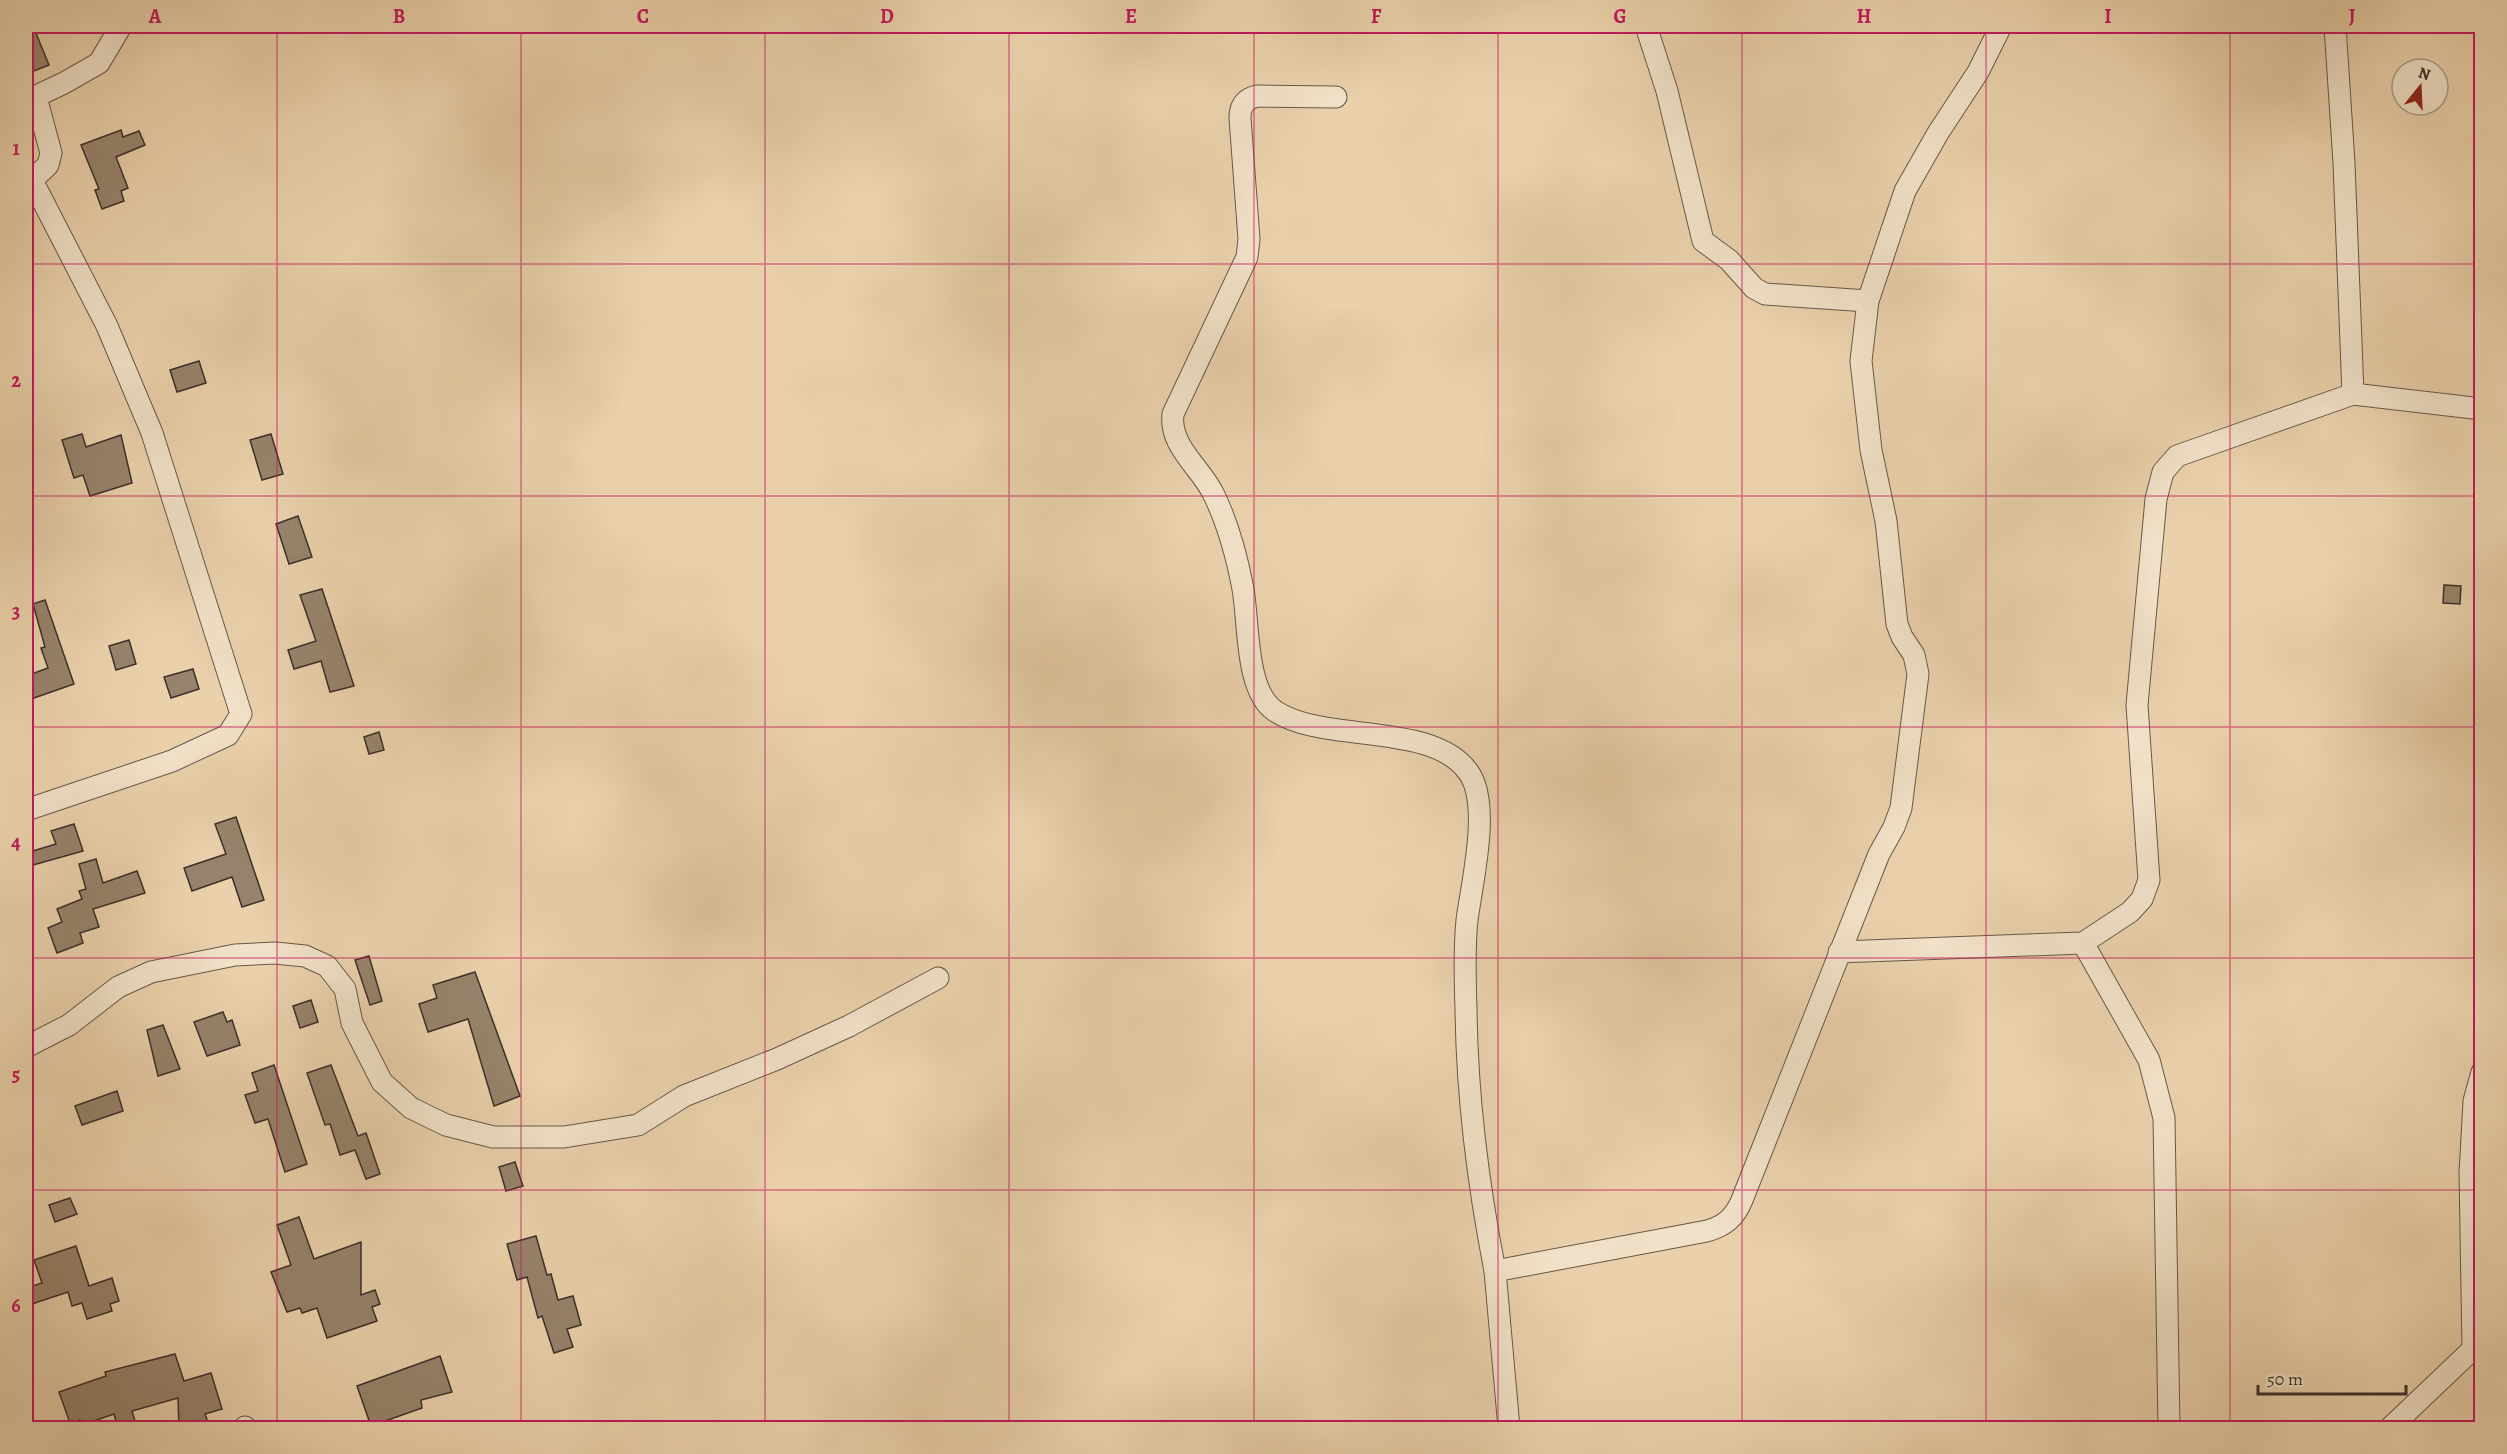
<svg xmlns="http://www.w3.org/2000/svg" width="2507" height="1454" font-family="Alegreya,serif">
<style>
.building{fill:#97836c;stroke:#3d2f28;stroke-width:1.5}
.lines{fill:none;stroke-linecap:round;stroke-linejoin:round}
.minor-casing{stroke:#685849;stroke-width:23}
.minor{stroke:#f1e1c8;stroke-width:21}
.grid{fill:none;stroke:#c2185b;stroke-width:1.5;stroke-opacity:0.55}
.neatline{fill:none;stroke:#c2185b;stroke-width:2}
.grid-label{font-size:20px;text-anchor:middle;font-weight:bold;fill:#c2185b}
</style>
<rect width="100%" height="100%" fill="#ead1ab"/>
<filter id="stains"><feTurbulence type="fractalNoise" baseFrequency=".00333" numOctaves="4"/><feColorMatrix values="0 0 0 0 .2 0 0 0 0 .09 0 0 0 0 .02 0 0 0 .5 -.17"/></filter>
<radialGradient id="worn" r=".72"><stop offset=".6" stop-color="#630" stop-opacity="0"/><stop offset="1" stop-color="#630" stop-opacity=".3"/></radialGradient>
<g class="building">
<path d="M26 26H33L49 65 26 74Z"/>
<path d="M121 130 123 137 139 131 145 145 116 157 128 188 121 191 124 201 102 209 95 190 99 189 81 145Z"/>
<path d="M199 361 206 383 177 392 170 370Z"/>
<path d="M82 434 86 447 121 435 132 483 90 496 83 475 74 478 62 440Z"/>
<path d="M271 434 283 474 262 480 250 440Z"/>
<path d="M298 516 312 557 289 564 276 524Z"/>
<path d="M2444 585 2461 586 2460 604 2443 603Z"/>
<path d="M322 589 354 686 330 692 321 661 294 669 288 650 316 641 300 595Z"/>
<path d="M45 600 74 684 31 699 26 685V676L48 668 41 648 45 647 33 604Z"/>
<path d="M129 640 136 664 116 670 109 646Z"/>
<path d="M193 669 199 689 171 698 164 677Z"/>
<path d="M379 732 384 750 369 754 364 737Z"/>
<path d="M236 817 264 900 242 907 232 877 192 891 184 868 226 854 215 824Z"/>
<path d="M74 824 83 851 26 867V853L56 844 51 831Z"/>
<path d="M96 859 103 883 137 871 145 893 93 909 99 927 80 933 83 943 57 953 48 928 62 922 57 909 82 899 79 891 86 889 79 864Z"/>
<path d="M369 956 382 1001 370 1005 355 960Z"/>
<path d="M475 972 520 1096 494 1106 468 1019 428 1032 419 1004 437 998 433 985Z"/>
<path d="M311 1000 318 1022 300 1028 293 1006Z"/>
<path d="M223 1012 227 1022 232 1020 240 1045 207 1056 194 1022Z"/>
<path d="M163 1025 180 1069 158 1076 147 1030Z"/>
<path d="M274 1065 307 1164 285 1172 268 1119 255 1123 245 1095 258 1091 252 1073Z"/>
<path d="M331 1065 358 1136 366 1133 380 1174 366 1179 355 1150 340 1155 330 1124 325 1125 307 1073Z"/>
<path d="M117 1091 123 1111 82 1125 75 1106Z"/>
<path d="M515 1162 523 1186 506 1191 499 1167Z"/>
<path d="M70 1198 77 1214 55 1222 49 1205Z"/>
<path d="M299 1217 314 1259 361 1242V1295L375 1290 380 1304 372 1307 377 1321 327 1338 317 1308 302 1313 300 1308 287 1312 271 1272 291 1265 277 1225Z"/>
<path d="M536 1236 547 1275 551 1274 558 1300 573 1296 581 1325 567 1329 573 1347 554 1353 542 1316 538 1318 527 1277 517 1280 507 1244Z"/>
<path d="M76 1246 89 1286 112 1278 119 1301 110 1304 112 1311 87 1319 82 1303 72 1306 68 1292 26 1306V1288L42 1283 34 1260Z"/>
<path d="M175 1354 184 1381 211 1373 222 1409 205 1414 210 1428H179L178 1398 132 1411 137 1428H118L114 1414 82 1425 80 1420 70 1423 59 1392 106 1376 105 1372Z"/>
<path d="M440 1356 452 1392 421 1400 422 1408 371 1426 357 1386Z"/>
</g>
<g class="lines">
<defs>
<g id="minor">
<path d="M1646 26 1667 91 1703 241 1729 260 1754 288 1765 294 1868 301"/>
<path d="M2335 26 2344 163 2353 394"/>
<path d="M1336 97 1257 96C1245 99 1240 106 1240 118L1249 239 1247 257 1173 414C1169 447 1201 467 1214 495 1228 524 1237 557 1243 589 1249 622 1245 691 1275 711 1324 744 1434 721 1469 773 1491 805 1472 882 1467 920 1464 949 1465 980 1466 1009 1467 1097 1478 1184 1495 1271"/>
<path d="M26 101 64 83 99 63 121 26"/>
<path d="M26 810 172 761 228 735 241 714 152 433 107 326 32 180 48 165 51 153 36 97"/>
<path d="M2083 943 2149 1060 2164 1118 2169 1428"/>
<path d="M1839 952 2083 943 2130 912 2142 899 2149 880 2137 705 2156 499 2163 472 2177 456 2353 394 2482 409"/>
<path d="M26 1047 69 1025 118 987 151 972 235 955 275 953 305 956 327 966 345 989 352 1023 382 1082 411 1108 446 1125 493 1137H564L638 1125 684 1096 777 1059 849 1026 938 978"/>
<path d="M2473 1349 2470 1173 2474 1101 2482 1072"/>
<path d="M245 1427 246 1428"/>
<path d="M1509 1428 1495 1271 1707 1231C1725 1226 1735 1217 1742 1200L1879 854 1894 827 1901 808 1918 674 1914 655 1902 637 1897 624 1886 521 1871 450 1861 361 1868 301 1905 191 1938 133 1978 72 2001 26"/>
<path d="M2390 1428 2473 1349 2480 1338"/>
</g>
</defs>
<use href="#minor" class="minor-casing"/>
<use href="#minor" class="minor"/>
</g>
<path class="grid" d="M277 26V1428M521 26V1428M765 26V1428M1009 26V1428M1254 26V1428M1498 26V1428M1742 26V1428M1986 26V1428M2230 26V1428M26 264H2482M26 496H2482M26 727H2482M26 958H2482M26 1190H2482"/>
<rect width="2507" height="1454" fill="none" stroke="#ead1ab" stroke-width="66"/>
<g transform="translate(2420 87) rotate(18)"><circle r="28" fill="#f1e1c8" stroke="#a99a88" stroke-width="1.5"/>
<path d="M0-4.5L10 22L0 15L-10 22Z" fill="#8f2418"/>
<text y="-9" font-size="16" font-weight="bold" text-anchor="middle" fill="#3d2f28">N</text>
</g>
<path d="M2258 1385v9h148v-9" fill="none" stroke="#3d2f28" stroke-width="3"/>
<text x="2267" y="1385" font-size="18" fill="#3d2f28" stroke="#f1e1c8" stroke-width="4.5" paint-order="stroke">50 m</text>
<rect x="33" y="33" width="2441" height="1388" class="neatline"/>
<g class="grid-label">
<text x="155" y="23">A</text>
<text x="399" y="23">B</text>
<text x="643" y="23">C</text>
<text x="887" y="23">D</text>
<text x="1131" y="23">E</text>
<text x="1376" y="23">F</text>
<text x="1620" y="23">G</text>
<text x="1864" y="23">H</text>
<text x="2108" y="23">I</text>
<text x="2352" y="23">J</text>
<text x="16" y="155">1</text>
<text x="16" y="387">2</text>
<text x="16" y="618">3</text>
<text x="16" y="849">4</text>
<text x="16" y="1081">5</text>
<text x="16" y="1312">6</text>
</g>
<rect width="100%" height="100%" filter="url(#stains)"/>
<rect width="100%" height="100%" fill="url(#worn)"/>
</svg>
